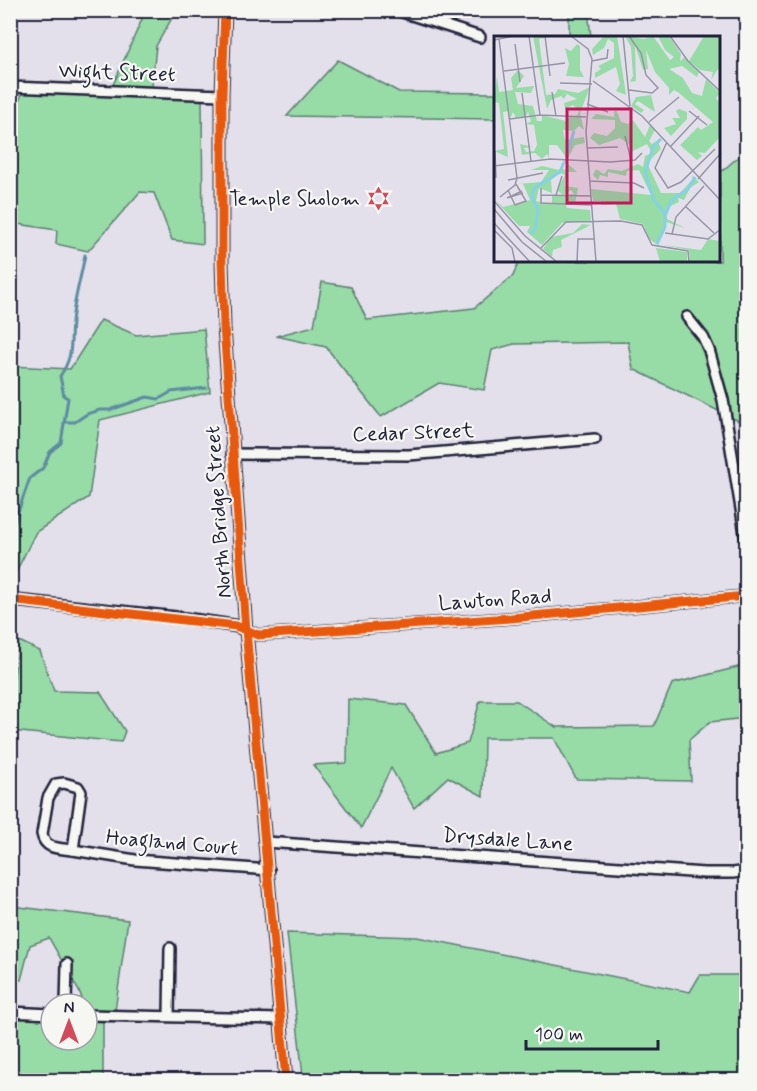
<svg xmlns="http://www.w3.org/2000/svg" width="757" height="1091" font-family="Mynerve,sans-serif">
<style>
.green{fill:#97dba7;stroke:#5c7e71;stroke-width:1.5}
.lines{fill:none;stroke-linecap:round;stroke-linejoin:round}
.stream{stroke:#5d8ca0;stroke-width:3}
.minor-casing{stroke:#22223b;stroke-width:14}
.tertiary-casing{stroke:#22223b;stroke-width:15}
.minor{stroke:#f6f6f2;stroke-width:9}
.tertiary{stroke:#f6f6f2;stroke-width:10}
.cycleway-casing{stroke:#f6f6f2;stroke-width:13}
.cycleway{stroke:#e8590c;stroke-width:9}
.labels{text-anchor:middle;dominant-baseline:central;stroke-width:4.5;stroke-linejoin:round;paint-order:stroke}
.street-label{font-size:21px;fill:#22223b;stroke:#f6f6f2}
.poi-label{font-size:21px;fill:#22223b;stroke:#f6f6f2;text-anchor:end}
.inset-river{fill:none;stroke:#85d2e4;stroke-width:3}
.inset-road{fill:none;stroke:#9694a5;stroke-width:1.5}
.view{fill:#c2185b;fill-opacity:0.15;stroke:#c2185b;stroke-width:3}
.inset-edge{fill:none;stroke:#22223b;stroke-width:3}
</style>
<rect width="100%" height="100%" fill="#e3e0ec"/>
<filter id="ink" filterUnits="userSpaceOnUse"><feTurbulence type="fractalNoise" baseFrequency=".0167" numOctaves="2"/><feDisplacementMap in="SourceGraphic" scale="12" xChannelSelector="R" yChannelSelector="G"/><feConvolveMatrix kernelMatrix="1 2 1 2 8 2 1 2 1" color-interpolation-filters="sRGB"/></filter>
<g filter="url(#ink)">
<g class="green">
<path d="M133 11H176L156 46 151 95 202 96 203 244 172 240 154 193 140 192 88 251 56 244 57 230 11 223 10 118 25 89 109 94 142 19Z"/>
<path d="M569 11H588L591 37H569Z"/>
<path d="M338 60 399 92 496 93V119L287 116Z"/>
<path d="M746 150V465L739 421 633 369 628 342 514 344 492 350 484 390 439 383 381 417 326 347 276 336 314 326 322 282 351 287 367 320 474 308 513 276 519 261H720V173Z"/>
<path d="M101 320 136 335 204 329 210 392 100 420 89 497 36 532 11 582V366L70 369Z"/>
<path d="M19 641 40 651 54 691 100 692 125 731 121 742 11 731V697Z"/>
<path d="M746 665V718L710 722 689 740 691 781 576 779 554 738H484L483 796 448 777 414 808 391 768 361 828 313 765 347 763 348 699 406 705 436 753 468 743 480 701H517L556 727 654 726 672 684Z"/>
<path d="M11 906 128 920 114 1018H103V1080H11V1015L51 1016V1040H87V1004H81V995L49 938 30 945 21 980 11 979Z"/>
<path d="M287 933 417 937 690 992 700 975H746V1080H407L406 1073 303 1076Z"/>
</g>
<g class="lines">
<g class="stream">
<path d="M64 422H75L87 414 100 410H110L147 397 159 399 171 392 206 388"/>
<path d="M10 535 30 478 43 468 50 452 61 443 68 398 64 396 60 376C74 356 70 344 72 322 74 300 81 277 85 255"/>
</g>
<defs>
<g id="minor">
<path d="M396 10 480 37"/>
<path d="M10 87 222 95"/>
<path d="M687 317 703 337 709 350 723 400 746 539"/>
<path d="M232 454 409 455 595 439"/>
<path d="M246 630 258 635 511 618 746 596"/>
<path d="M64 783 78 787 81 792 73 850C60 848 45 850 42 834L48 798 56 784Z"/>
<path d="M266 842 704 873H733L746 871"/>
<path d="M73 850 135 860 269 870"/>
<path d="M66 1004 67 964"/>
<path d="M10 1012 51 1014"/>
<path d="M87 1015 281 1019"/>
<path d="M169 1016 170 948"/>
</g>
<g id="tertiary">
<path d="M225 10 222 95V261L224 327 246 630 286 1080"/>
<path d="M10 600 181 618 236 626 246 630"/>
</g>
</defs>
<use href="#minor" class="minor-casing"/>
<use href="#tertiary" class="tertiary-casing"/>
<use href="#minor" class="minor"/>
<use href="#tertiary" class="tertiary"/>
<defs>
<g id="cycleway">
<path d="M225 10 222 95V261L224 327 246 630 286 1080"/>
<path d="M10 600 236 626 258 635 511 618 746 596"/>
</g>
</defs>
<use href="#cycleway" class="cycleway-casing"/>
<use href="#cycleway" class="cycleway"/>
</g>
</g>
<defs>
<symbol id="synagogue-bare" viewBox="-9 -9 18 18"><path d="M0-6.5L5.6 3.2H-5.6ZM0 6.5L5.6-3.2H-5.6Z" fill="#d1495b" stroke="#f6f6f2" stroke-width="2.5" paint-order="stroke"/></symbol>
</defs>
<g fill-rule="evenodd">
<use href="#synagogue-bare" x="362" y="182" width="33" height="33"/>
</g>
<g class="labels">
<g class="street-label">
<text transform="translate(117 73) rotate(2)">Wight Street</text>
<text transform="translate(413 433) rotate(-2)">Cedar Street</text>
<text transform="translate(219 512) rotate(-94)">North Bridge Street</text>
<text transform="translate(495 600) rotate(-4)">Lawton Road</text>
<text transform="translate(508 840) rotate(4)">Drysdale Lane</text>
<text transform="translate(172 843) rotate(5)">Hoagland Court</text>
</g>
<g class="poi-label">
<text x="360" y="199">Temple Sholom</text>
</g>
</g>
<g transform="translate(494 36)">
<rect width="226" height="226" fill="#e3e0ec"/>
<path d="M39 0H61L45 3 52 59 61 58 64 53 84 57 96 51 86 77 90 94 85 90 80 95 69 94 71 104 90 101 91 107 81 109 68 133 73 134 74 128 83 136H74L72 141 71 150 84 152 81 168 72 169 73 172 96 174 97 185 68 187 48 209 33 196 36 190H25L0 163 9 171 36 164 29 148H24L47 146 55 134H37L48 130 65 134 72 121 63 109H55V122L53 118 48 123 41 117 28 119 26 108 39 111 30 112 32 116 40 115 43 109 40 89 32 88 37 85 34 76 31 81 22 82 19 76 16 83 15 75 9 76 14 121 0 115 10 113 5 67 0 66 3 40 5 56 19 54 17 42 24 34 30 40 22 52 40 50 37 57 21 56 24 68 39 70 43 85H48V79L72 85 75 81H82L85 75 79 69 71 73 70 67 83 63 73 58 70 63 67 60 57 64 53 73ZM66 137 71 139 63 154 69 159 77 154 80 158 58 160V168L42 165 45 152 58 157 57 144ZM110 0H123L132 59 122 55 126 48 122 31 101 42V37L107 33 104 30 120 22V7L114 3 110 12 99 19 98 13ZM131 0 150 3 159 0 176 24 180 21 171 14 164 0H175L187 18 186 25 191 21 205 36 203 41 188 30 175 33 189 42 198 57 208 60 212 43 226 57 222 62 226 68V101L211 117 204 116 208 120 203 124 186 109 204 91 207 94 219 86 185 57 180 54 175 59V52L161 36 152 14 154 33 149 34 141 9 142 45 136 46 139 40 137 11ZM210 0H226V36L224 33 217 44 219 36 206 34 195 25ZM83 8 86 10V34L90 41 72 40 75 28 71 12 77 15ZM157 59 161 76 144 65 141 68 150 74 147 77 137 70 142 61ZM121 71 127 86 134 88 139 84 151 101 156 89 161 94 155 105 158 108 168 101 164 106 167 113 153 127 167 157H186L199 143 198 139 205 146 196 152 190 164 184 162 185 166 174 171 173 183 191 192 172 186 164 209 155 203 149 188 126 183 122 168 108 169 107 165H99L97 153 157 159 145 134 133 135 132 140 114 136V141L106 139 104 144 99 139 102 133 110 138 114 133 128 135 144 128 149 131 151 120 158 117 153 108 137 116 136 109 126 102 105 109 96 102 100 97 113 100 121 92V84L97 83 102 78 120 81ZM185 73 193 76V83L177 100 170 92 182 88 178 82H186L182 75ZM88 188 97 189 67 204 68 211 59 214 58 221 49 213 57 201 79 197ZM214 203 226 205V226H196L195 214 169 209 207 214ZM162 212 193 216V226H166Z" fill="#97dba7" fill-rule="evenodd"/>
<path class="inset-river" d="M72 122 80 95M172 177 178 164 194 153 201 141M36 198 41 193 44 173 38 162 40 152 66 136 70 126M163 208 171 191V178L160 164 151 137 159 111 167 103"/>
<path class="inset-road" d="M35 0 46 79M51 0 56 40M77 0 94 13 98 23 92 96 102 226M129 0 136 70M135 0 147 17 152 39 164 52 158 57 135 54M176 0 194 25 227 56M5 3 23 142 21 149 6 161M0 4 19 0M21 8 26 46M98 25 113 22 114 13M10 35 71 27M99 45 148 80 227 165M66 47 98 48M58 56 62 80M28 57 37 125M93 68 114 76M195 75 213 89M16 83 46 79 92 81M155 86 185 61M131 100 137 124M173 106 161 132 174 152 187 146 221 113M177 110 205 80M93 112 124 111M1 115 2 142M0 130 56 123 116 126 141 124 148 117M204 143 227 117M14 144 49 137M95 145 140 147 150 152M47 152V167L97 169M14 154 21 169 32 165 22 148M28 155 13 162 29 157M47 159 97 160M62 159 68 140M0 165 31 200 63 226M191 170 220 197M0 173 28 206 53 226M0 187 36 226M0 194 18 212 21 226M171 197 214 203 227 193M178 198 182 181 210 150M47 212 72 186 127 185 148 189 158 209 194 215 195 226M83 226 84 203H100"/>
<path class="view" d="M73 73H137V167H73Z"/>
<rect width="226" height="226" class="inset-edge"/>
</g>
<rect width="757" height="1091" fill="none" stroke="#f6f6f2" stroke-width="36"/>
<rect x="18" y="18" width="721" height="1055" fill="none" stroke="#22223b" stroke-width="2" filter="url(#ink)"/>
<g transform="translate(69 1022)"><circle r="28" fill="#f6f6f2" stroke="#a1a1a9" stroke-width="1.5"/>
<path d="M0-4.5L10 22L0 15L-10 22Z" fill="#d1495b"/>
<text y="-9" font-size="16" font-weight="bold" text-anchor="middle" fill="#22223b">N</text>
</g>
<path d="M526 1040v9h132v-9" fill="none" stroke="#22223b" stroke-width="3"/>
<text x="535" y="1040" font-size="18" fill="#22223b" stroke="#f6f6f2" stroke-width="4.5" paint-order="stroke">100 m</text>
</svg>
